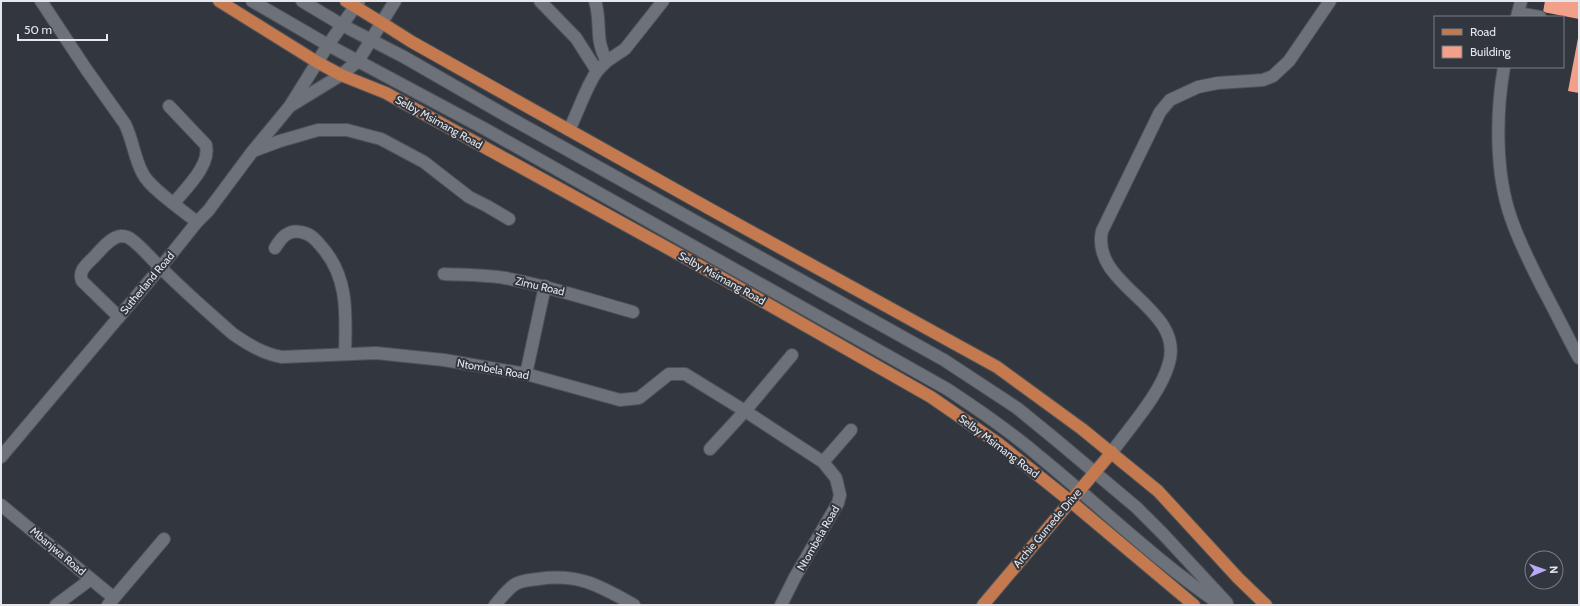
<svg xmlns="http://www.w3.org/2000/svg" width="1580" height="606" font-family="Cabin,sans-serif">
<style>
.building{fill:#f2a089}
.lines{fill:none;stroke-linecap:round;stroke-linejoin:round}
.minor-casing{stroke:#4f5258;stroke-width:14}
.major-casing{stroke:#4f5258;stroke-width:14}
.minor{stroke:#6d727a;stroke-width:12}
.major{stroke:#c47a4e;stroke-width:12}
.labels{text-anchor:middle;dominant-baseline:central;stroke-width:4;stroke-linejoin:round;paint-order:stroke}
.street-label{font-size:11px;fill:#e5e7ec;stroke:#32363e}
</style>
<rect width="100%" height="100%" fill="#32363e"/>
<g class="building">
<path d="M1545 1H1579V19L1543 12Z"/>
<path d="M1578 38H1579V93L1568 91Z"/>
</g>
<g class="lines">
<defs>
<g id="minor">
<path d="M41 1 86 69 125 124C133 140 134 158 143 174 150 188 183 211 197 222"/>
<path d="M252 1 328 45 485 129 947 389C979 410 1011 432 1040 457 1100 506 1156 561 1221 605"/>
<path d="M302 1 342 25 404 57 512 119 944 360 1017 408 1055 439 1136 507 1163 534 1227 603"/>
<path d="M540 1 576 38 597 71C585 89 579 110 569 130"/>
<path d="M595 1C602 22 594 40 607 61"/>
<path d="M1518 13 1540 17"/>
<path d="M1517 17 1521 1"/>
<path d="M1504 67C1496 113 1495 173 1511 218 1519 242 1531 265 1542 287 1555 311 1566 334 1579 358"/>
<path d="M597 71 607 61 625 49 663 1"/>
<path d="M292 105 341 75 358 61 395 1"/>
<path d="M169 106 206 145C211 165 186 188 174 203"/>
<path d="M253 151 280 141 318 130H347L381 139 424 162 469 197 487 206 509 219"/>
<path d="M275 248C281 238 288 229 301 232 311 234 315 239 321 246 349 277 346 315 345 354"/>
<path d="M444 274C465 275 485 275 505 278 549 286 590 300 633 312"/>
<path d="M119 317 82 281C78 271 86 265 93 258 100 251 110 237 121 236 125 236 129 237 132 240 143 248 151 259 161 268 184 291 209 313 233 334 249 345 264 354 282 357L376 353 444 360 526 374 620 400 639 398 669 374H685L745 411 823 462 836 478 840 495 838 503 795 577 781 605"/>
<path d="M526 374 545 286"/>
<path d="M710 449 745 411 792 355"/>
<path d="M1112 452C1130 427 1161 393 1169 363 1185 307 1090 286 1102 231L1160 112 1170 100 1198 87 1218 83 1263 80 1273 76 1289 61 1330 1"/>
<path d="M1 457 161 267 197 222 208 211 252 152 290 106 328 45 359 1"/>
<path d="M823 462 851 430"/>
<path d="M1 505 114 598"/>
<path d="M56 605 91 579"/>
<path d="M108 605 164 539"/>
<path d="M495 605C501 598 507 590 514 585 521 580 531 580 538 579 579 573 600 586 634 605"/>
</g>
<g id="major">
<path d="M219 1 317 62 341 75 386 93 720 277 931 397 999 444 1029 468 1070 501 1194 605"/>
<path d="M346 1 382 23 412 42 710 209 997 367 1082 429 1158 491 1238 578 1266 605"/>
<path d="M983 605 1112 452"/>
</g>
</defs>
<use href="#minor" class="minor-casing"/>
<use href="#major" class="major-casing"/>
<use href="#minor" class="minor"/>
<use href="#major" class="major"/>
</g>
<g class="labels">
<g class="street-label">
<text transform="translate(439 122) rotate(29)">Selby Msimang Road</text>
<text transform="translate(722 278) rotate(29)">Selby Msimang Road</text>
<text transform="translate(147 283) rotate(-50)">Sutherland Road</text>
<text transform="translate(540 286) rotate(13)">Zimu Road</text>
<text transform="translate(493 369) rotate(10)">Ntombela Road</text>
<text transform="translate(999 446) rotate(37)">Selby Msimang Road</text>
<text transform="translate(1047 528) rotate(-50)">Archie Gumede Drive</text>
<text transform="translate(818 538) rotate(-60)">Ntombela Road</text>
<text transform="translate(58 551) rotate(40)">Mbanjwa Road</text>
</g>
</g>
<rect width="1580" height="606" fill="none" stroke="#e5e7ec" stroke-width="4"/>
<rect x="1434" y="16" width="130" height="52" fill="#32363e" stroke="#7a7d84"/>
<rect x="1442" y="29" width="20" height="6" fill="#c47a4e" stroke="#7a7d84"/>
<text x="1470" y="36" font-size="12" fill="#e5e7ec">Road</text>
<rect x="1442" y="46" width="20" height="12" fill="#f2a089" stroke="#7a7d84"/>
<text x="1470" y="56" font-size="12" fill="#e5e7ec">Building</text>
<g transform="translate(1544 570) rotate(88)"><circle r="19" fill="#32363e" stroke="#7a7d84"/>
<path d="M0-3L7 15L0 10L-7 15Z" fill="#bca9f5"/>
<text y="-6" font-size="11" font-weight="bold" text-anchor="middle" fill="#e5e7ec">N</text>
</g>
<path d="M18 34v6h89v-6" fill="none" stroke="#e5e7ec" stroke-width="2"/>
<text x="24" y="34" font-size="12" fill="#e5e7ec" stroke="#32363e" stroke-width="3" paint-order="stroke">50 m</text>
</svg>
